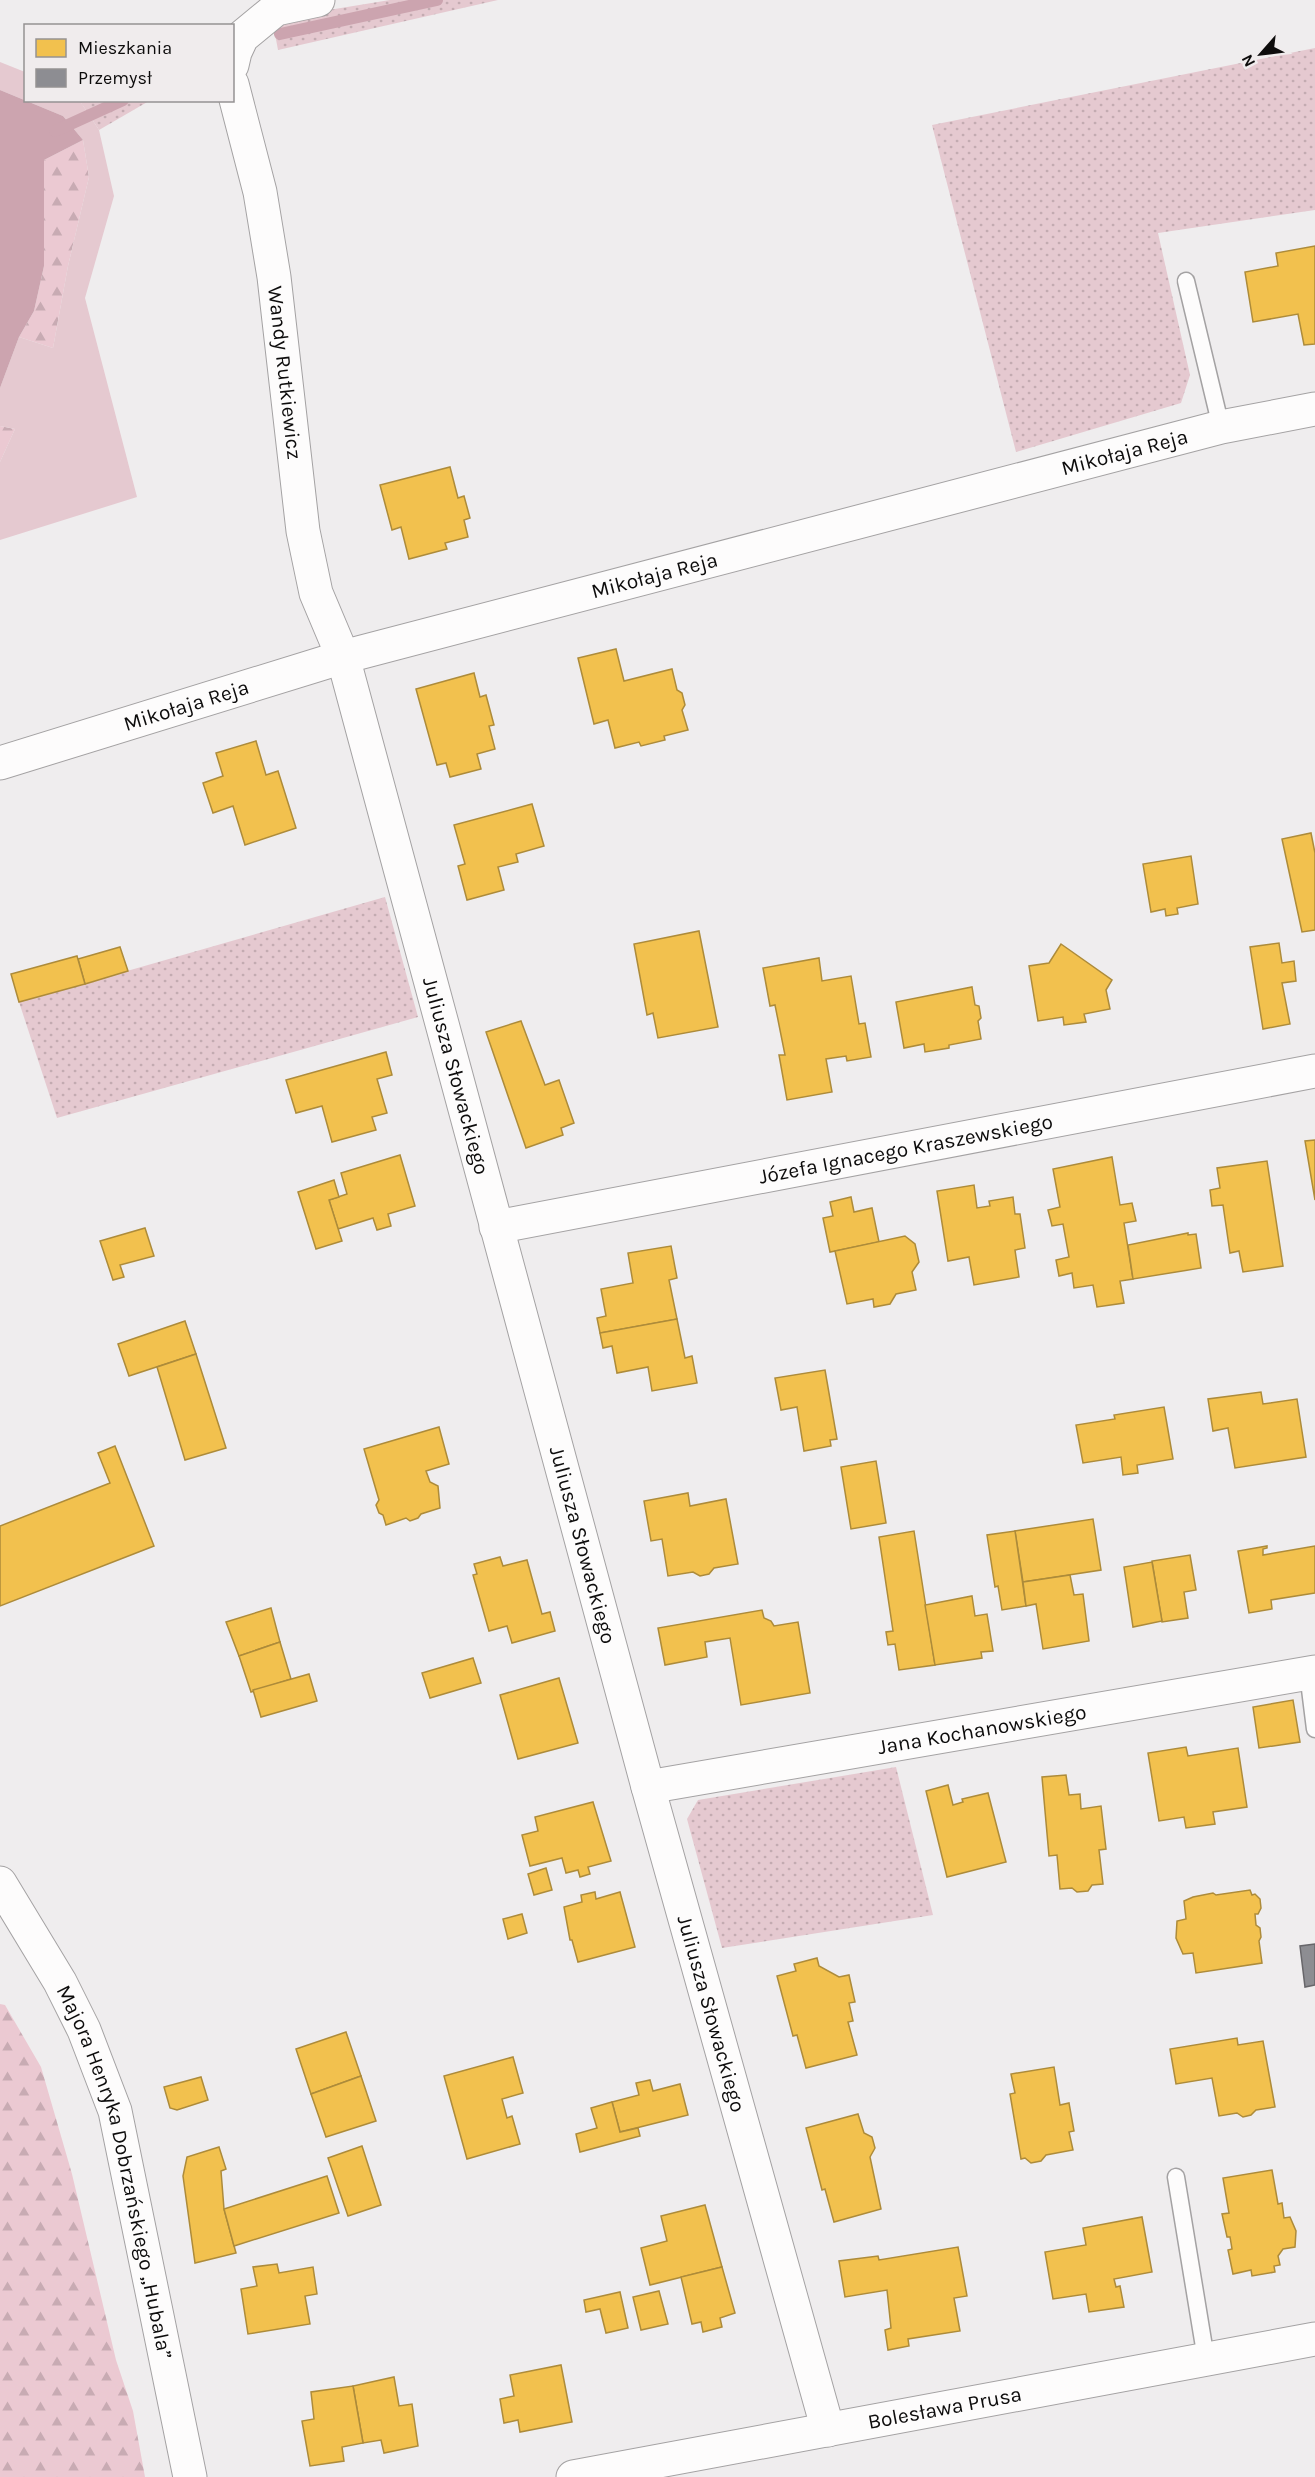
<svg xmlns="http://www.w3.org/2000/svg" width="1315" height="2477" font-family="Karla,sans-serif">
<style>
.grass{fill:url(#grass-dots)}
.forest{fill:url(#forest-firs)}
.garden{fill:#e5c9d0}
.water{fill:#cca4af}
.homes{fill:#f2c14e;stroke:#ad8b3a;stroke-width:1.5}
.industry{fill:#8d8d92;stroke:#67666a;stroke-width:1.5}
.lines{fill:none;stroke-linecap:round;stroke-linejoin:round}
.stream{stroke:#cca4af;stroke-width:12}
.lane-casing{stroke:#a4a2a3;stroke-width:19}
.street-casing{stroke:#a4a2a3;stroke-width:35}
.secondary-casing{stroke:#a4a2a3;stroke-width:35}
.lane{stroke:#fdfcfc;stroke-width:16}
.street{stroke:#fdfcfc;stroke-width:33}
.secondary{stroke:#fdfcfc;stroke-width:33}
.labels{text-anchor:middle;dominant-baseline:central;stroke-width:6;stroke-linejoin:round;paint-order:stroke}
.street-label{font-size:21px;fill:#0d0c0c;stroke:#f0eced}
</style>
<defs>
<pattern id="grass-dots" width="8" height="8" patternUnits="userSpaceOnUse" patternTransform="scale(1.5)"><rect width="8" height="8" fill="#e5c9d0"/><path d="M2 2h.1M6 6h.1" fill="none" stroke="#c3abb1" stroke-width="1.8" stroke-linecap="round"/></pattern>
<pattern id="forest-firs" width="22" height="20" patternUnits="userSpaceOnUse" patternTransform="scale(1.5)"><rect width="22" height="20" fill="#ebc9d2"/><path d="M5 1l3.5 6h-7zM16 11l3.5 6h-7z" fill="#c8abb3"/></pattern>
</defs>
<rect width="100%" height="100%" fill="#efedee"/>
<g class="grass">
<path d="M390 0H498L278 50 274 29 298 15Z"/>
<path d="M1315 48V210L1158 233 1190 375 1181 403 1016 452 932 125Z"/>
<path d="M80 101H149L99 130Z"/>
<path d="M385 897 418 1017 57 1118 19 1002Z"/>
<path d="M896 1767 933 1915 722 1948 687 1819 698 1800Z"/>
</g>
<g class="forest">
<path d="M83 140 89 177 68 266 53 348 19 337 34 311 44 266V160Z"/>
<path d="M0 426 15 429 0 462Z"/>
<path d="M0 2004 5 2005 41 2067 72 2174 116 2360 133 2411 145 2477H0Z"/>
</g>
<path class="garden" d="M0 62 25 72 26 100 80 101 99 130 114 196 85 298 137 497 0 540V462L15 429 0 426V388L19 337 53 348 68 266 89 177 83 140 63 116 0 90Z"/>
<path class="water" d="M0 90 63 116 83 140 44 160V266L34 311 19 337 0 388Z"/>
<g class="homes">
<path d="M1315 246V344L1304 345 1298 314 1253 322 1245 272 1278 266 1276 253Z"/>
<path d="M450 467 458 498 464 496 470 518 464 520 468 537 445 543 447 549 409 559 401 527 392 530 380 485Z"/>
<path d="M616 649 624 681 672 669 677 690 682 693 685 705 682 710 688 730 664 736 665 740 641 746 639 742 615 748 608 720 594 724 578 658Z"/>
<path d="M474 673 480 697 486 695 494 725 489 726 495 749 477 754 481 769 450 777 446 763 437 765 416 689Z"/>
<path d="M256 741 266 775 278 771 296 828 245 845 233 806 213 813 203 783 223 776 216 753Z"/>
<path d="M532 804 544 846 516 854 518 862 498 867 504 890 467 900 458 866 465 864 454 825Z"/>
<path d="M1311 833 1315 853V930L1302 932 1282 839Z"/>
<path d="M1191 856 1198 904 1177 908 1178 914 1166 916 1165 909 1151 912 1143 864Z"/>
<path d="M699 931 718 1027 658 1038 653 1013 647 1015 634 944Z"/>
<path d="M1279 943 1282 963 1294 961 1296 981 1282 983 1290 1024 1263 1029 1250 947Z"/>
<path d="M1061 944 1112 980 1106 990 1110 1009 1084 1014 1086 1022 1064 1025 1063 1017 1038 1021 1029 966 1049 963Z"/>
<path d="M120 947 128 971 85 984 78 959Z"/>
<path d="M77 956 85 984 19 1002 11 974Z"/>
<path d="M819 958 822 981 851 976 859 1024 865 1023 871 1057 847 1061 846 1056 826 1059 832 1092 787 1100 779 1055H785L775 1005 770 1006 763 968Z"/>
<path d="M972 987 975 1005 979 1006 981 1018 978 1021 981 1039 949 1045V1048L925 1052 924 1044 904 1048 896 1002Z"/>
<path d="M521 1021 545 1085 559 1080 574 1123 561 1128 563 1135 526 1148 486 1032Z"/>
<path d="M386 1052 392 1075 377 1079 387 1113 372 1117 376 1130 332 1142 322 1106 296 1113 286 1080Z"/>
<path d="M1315 1140V1200L1305 1141Z"/>
<path d="M400 1155 415 1206 388 1214 391 1226 377 1230 373 1218 338 1229 329 1200 347 1194 341 1173Z"/>
<path d="M1112 1157 1120 1205 1132 1203 1136 1221 1124 1223 1133 1279 1120 1281 1124 1303 1097 1307 1093 1285 1074 1288 1072 1273 1059 1276 1056 1260 1069 1257 1063 1224 1052 1226 1048 1210 1060 1207 1053 1169Z"/>
<path d="M1267 1161 1283 1266 1243 1272 1239 1251 1230 1253 1223 1205 1212 1206 1210 1190 1220 1188 1217 1168Z"/>
<path d="M334 1180 339 1197 329 1200 342 1241 316 1249 298 1192Z"/>
<path d="M974 1185 977 1208 990 1206 989 1201 1013 1197 1015 1214H1020L1025 1248 1015 1250 1019 1277 974 1285 969 1257 948 1261 937 1191Z"/>
<path d="M851 1197 854 1212 872 1208 879 1242 830 1252 823 1218 833 1216 830 1202Z"/>
<path d="M145 1228 154 1256 120 1265 124 1277 113 1280 100 1241Z"/>
<path d="M1188 1233V1235L1196 1234 1201 1268 1133 1279 1128 1245Z"/>
<path d="M905 1236 915 1244 919 1262 912 1272 916 1290 896 1294 890 1304 874 1307 873 1299 847 1304 835 1251Z"/>
<path d="M671 1246 677 1278 669 1280 677 1319 600 1333 597 1318 606 1316 601 1289 633 1283 628 1253Z"/>
<path d="M677 1319 685 1358 692 1356 697 1383 652 1391 648 1367 617 1373 612 1346 603 1348 600 1333Z"/>
<path d="M185 1321 196 1354 129 1376 118 1344Z"/>
<path d="M196 1354 226 1448 185 1460 157 1367Z"/>
<path d="M825 1370 837 1439 830 1440 831 1446 804 1451 797 1407 781 1410 775 1378Z"/>
<path d="M1261 1392 1263 1404 1297 1399 1306 1457 1235 1468 1228 1428 1213 1431 1208 1399Z"/>
<path d="M1164 1407 1173 1459 1137 1465 1138 1473 1123 1475 1121 1457 1083 1463 1076 1425 1115 1419 1114 1415Z"/>
<path d="M439 1427 449 1464 426 1471 430 1482 438 1486 440 1508 421 1514 418 1518 410 1521 406 1518 386 1525 383 1515 379 1513 376 1505 379 1500 364 1449Z"/>
<path d="M115 1446 154 1546 0 1606V1526L110 1483 98 1453Z"/>
<path d="M876 1461 886 1523 851 1529 841 1467Z"/>
<path d="M688 1493 690 1506 726 1499 738 1564 714 1568 709 1574 700 1576 693 1572 668 1576 662 1539 651 1541 644 1501Z"/>
<path d="M1093 1519 1101 1570 1023 1582 1015 1531Z"/>
<path d="M914 1531 935 1665 899 1670 895 1644 888 1645 886 1632 893 1631 879 1537Z"/>
<path d="M1015 1531 1026 1606 1002 1610 998 1586 995 1587 987 1535Z"/>
<path d="M1267 1546V1548L1263 1549V1555L1315 1546V1593L1271 1600 1272 1609 1249 1613 1238 1551Z"/>
<path d="M1190 1555 1196 1590 1184 1592 1188 1618 1162 1622 1152 1561Z"/>
<path d="M500 1557 503 1566 527 1560 542 1614 550 1612 555 1631 512 1643 507 1626 489 1631 473 1575 477 1574 474 1564Z"/>
<path d="M1152 1562 1162 1621 1133 1627 1124 1567Z"/>
<path d="M1070 1575 1074 1595 1083 1594 1089 1641 1043 1649 1036 1604 1026 1606 1023 1582Z"/>
<path d="M972 1596 975 1616 987 1614 993 1651 981 1652 982 1658 935 1665 925 1605Z"/>
<path d="M271 1608 280 1642 239 1656 226 1622Z"/>
<path d="M762 1610 764 1618 771 1621 774 1626 798 1622 810 1693 741 1705 730 1638 705 1642 707 1657 665 1665 658 1628Z"/>
<path d="M280 1642 291 1679 251 1692 239 1656Z"/>
<path d="M473 1658 481 1683 430 1698 422 1673Z"/>
<path d="M309 1674 317 1701 261 1717 253 1690Z"/>
<path d="M559 1678 578 1743 518 1759 500 1695Z"/>
<path d="M1293 1700 1300 1742 1259 1748 1253 1707Z"/>
<path d="M1186 1747 1188 1756 1238 1748 1247 1807 1213 1812 1215 1824 1186 1828 1184 1817 1159 1821 1148 1753Z"/>
<path d="M1066 1775 1069 1795 1080 1794 1081 1809 1101 1806 1106 1849 1099 1850 1103 1884 1092 1885 1088 1891 1077 1892 1072 1888 1060 1889 1057 1855 1049 1856 1042 1777Z"/>
<path d="M948 1785 953 1805 963 1802 962 1799 988 1793 1006 1862 947 1877 926 1791Z"/>
<path d="M593 1802 611 1861 588 1867 590 1874 580 1877 578 1870 566 1873 562 1858 530 1866 522 1835 538 1831 535 1817Z"/>
<path d="M546 1868 552 1890 534 1895 528 1874Z"/>
<path d="M1250 1890 1252 1895 1255 1894 1260 1899 1261 1908 1258 1914H1255L1256 1925 1260 1928 1261 1937 1259 1941 1262 1963 1196 1973 1193 1953 1183 1954 1176 1938 1177 1921 1186 1919 1184 1901 1193 1897 1213 1893 1216 1895Z"/>
<path d="M595 1892 596 1899 620 1892 635 1947 578 1962 572 1940H570L564 1907 582 1902 581 1895Z"/>
<path d="M522 1914 527 1933 508 1939 503 1919Z"/>
<path d="M817 1958 819 1966 839 1977 849 1975 855 2002 849 2003 853 2021 848 2022 857 2055 806 2068 797 2035 793 2036 777 1976 796 1971 794 1964Z"/>
<path d="M346 2032 361 2076 311 2094 296 2049Z"/>
<path d="M1237 2038 1238 2045 1263 2041 1275 2107 1256 2110 1251 2115 1243 2117 1237 2113 1219 2116 1212 2078 1176 2084 1170 2049Z"/>
<path d="M513 2057 523 2093 502 2099 507 2118 512 2116 520 2144 467 2159 444 2076Z"/>
<path d="M1054 2067 1060 2105 1069 2103 1074 2131 1069 2132 1073 2150 1046 2155 1041 2161 1031 2163 1025 2158 1021 2159 1010 2094 1015 2093 1011 2074Z"/>
<path d="M361 2076 376 2121 326 2137 311 2094Z"/>
<path d="M201 2077 208 2100 177 2110 170 2108 164 2087Z"/>
<path d="M650 2080 653 2091 680 2084 688 2115 620 2132 612 2102 639 2095 636 2083Z"/>
<path d="M612 2102 620 2132 638 2128 640 2136 580 2152 576 2134 597 2128 591 2108Z"/>
<path d="M858 2114 864 2133 872 2137 875 2148 870 2157 881 2209 834 2222 825 2189 822 2190 806 2128Z"/>
<path d="M362 2146 381 2205 348 2216 328 2158Z"/>
<path d="M219 2147 226 2169 221 2171 224 2209 236 2253 195 2263 183 2176 187 2157Z"/>
<path d="M1272 2170 1278 2204 1282 2203 1284 2218 1290 2217 1296 2231 1295 2247 1283 2249 1278 2256 1280 2265 1274 2266 1275 2272 1252 2276 1251 2270 1233 2274 1228 2250 1232 2249 1230 2237H1227L1222 2214 1229 2213 1223 2178Z"/>
<path d="M327 2176 339 2213 234 2246 224 2209Z"/>
<path d="M705 2205 722 2267 650 2285 641 2248 667 2241 661 2216Z"/>
<path d="M1142 2217 1152 2272 1114 2279 1116 2287 1120 2286 1124 2307 1089 2312 1086 2294 1053 2299 1045 2252 1086 2245 1083 2228Z"/>
<path d="M958 2247 967 2296 954 2298 960 2331 908 2339 909 2346 888 2350 885 2330 891 2328 887 2290 845 2297 839 2261 878 2256 879 2260Z"/>
<path d="M277 2264 279 2273 313 2267 317 2294 305 2296 310 2324 248 2334 241 2289 257 2286 253 2267Z"/>
<path d="M722 2267 735 2313 720 2318 722 2327 703 2332 701 2322 692 2324 681 2277Z"/>
<path d="M659 2291 668 2324 641 2330 633 2297Z"/>
<path d="M620 2292 628 2328 606 2333 600 2309 586 2312 584 2300Z"/>
<path d="M561 2365 572 2422 520 2432 518 2420 504 2423 500 2399 514 2396 510 2375Z"/>
<path d="M394 2377 399 2406 412 2404 418 2446 384 2453 381 2440 363 2443 353 2386Z"/>
<path d="M353 2386 363 2443 342 2447 344 2461 310 2466 302 2421 314 2419 311 2392Z"/>
</g>
<path class="industry" d="M1315 1944V1985L1305 1987 1300 1946Z"/>
<g class="lines">
<g class="stream">
<path d="M280 34 437 0"/>
<path d="M55 131 123 100"/>
</g>
<defs>
<g id="lane">
<path d="M1186 281 1221 427"/>
<path d="M1308 1673 1315 1729"/>
<path d="M1176 2177 1206 2359"/>
</g>
<g id="street">
<path d="M232 65 235 52 242 37 276 9 318 0"/>
<path id="s1" d="M232 84 260 192 274 277 303 531 316 593 343 657 648 1787 828 2430"/>
<path id="s2" d="M0 763 343 657 1221 427 1315 409"/>
<path id="s3" d="M496 1227 1315 1071"/>
<path id="s4" d="M648 1787 1315 1672"/>
<path id="s5" d="M573 2477 1315 2339"/>
</g>
<g id="secondary">
<path id="s6" d="M0 1883 60 1982 84 2030 115 2111 190 2477"/>
</g>
</defs>
<use href="#lane" class="lane-casing"/>
<use href="#street" class="street-casing"/>
<use href="#secondary" class="secondary-casing"/>
<use href="#lane" class="lane"/>
<use href="#street" class="street"/>
<use href="#secondary" class="secondary"/>
</g>
<g class="labels">
<g class="street-label">
<text stroke="none"><textPath href="#s1" startOffset="294">Wandy Rutkiewicz</textPath></text>
<text stroke="none"><textPath href="#s2" startOffset="1167">Mikołaja Reja</textPath></text>
<text stroke="none"><textPath href="#s2" startOffset="681">Mikołaja Reja</textPath></text>
<text stroke="none"><textPath href="#s2" startOffset="195">Mikołaja Reja</textPath></text>
<text stroke="none"><textPath href="#s1" startOffset="1020">Juliusza Słowackiego</textPath></text>
<text stroke="none"><textPath href="#s3" startOffset="417">Józefa Ignacego Kraszewskiego</textPath></text>
<text stroke="none"><textPath href="#s1" startOffset="1506">Juliusza Słowackiego</textPath></text>
<text stroke="none"><textPath href="#s4" startOffset="339">Jana Kochanowskiego</textPath></text>
<text stroke="none"><textPath href="#s1" startOffset="1992">Juliusza Słowackiego</textPath></text>
<text stroke="none"><textPath href="#s6" startOffset="315">Majora Henryka Dobrzańskiego „Hubala”</textPath></text>
<text stroke="none"><textPath href="#s5" startOffset="378">Bolesława Prusa</textPath></text>
</g>
</g>
<rect x="24" y="24" width="210" height="78" fill="#f0eced" stroke="#959293" stroke-width="1.5"/>
<rect x="36" y="39" width="30" height="18" fill="#f2c14e" stroke="#959293" stroke-width="1.5"/>
<text x="78" y="54" font-size="18" fill="#0d0c0c">Mieszkania</text>
<rect x="36" y="69" width="30" height="18" fill="#8d8d92" stroke="#959293" stroke-width="1.5"/>
<text x="78" y="84" font-size="18" fill="#0d0c0c">Przemysł</text>
<g transform="translate(1261 54) rotate(242)" stroke="#f0eced" stroke-width="4.5" paint-order="stroke">
<path d="M0-4.5L10 22L0 15L-10 22Z" fill="#0d0c0c"/>
<text y="-9" font-size="16" font-weight="bold" text-anchor="middle" fill="#0d0c0c">N</text>
</g>
</svg>
